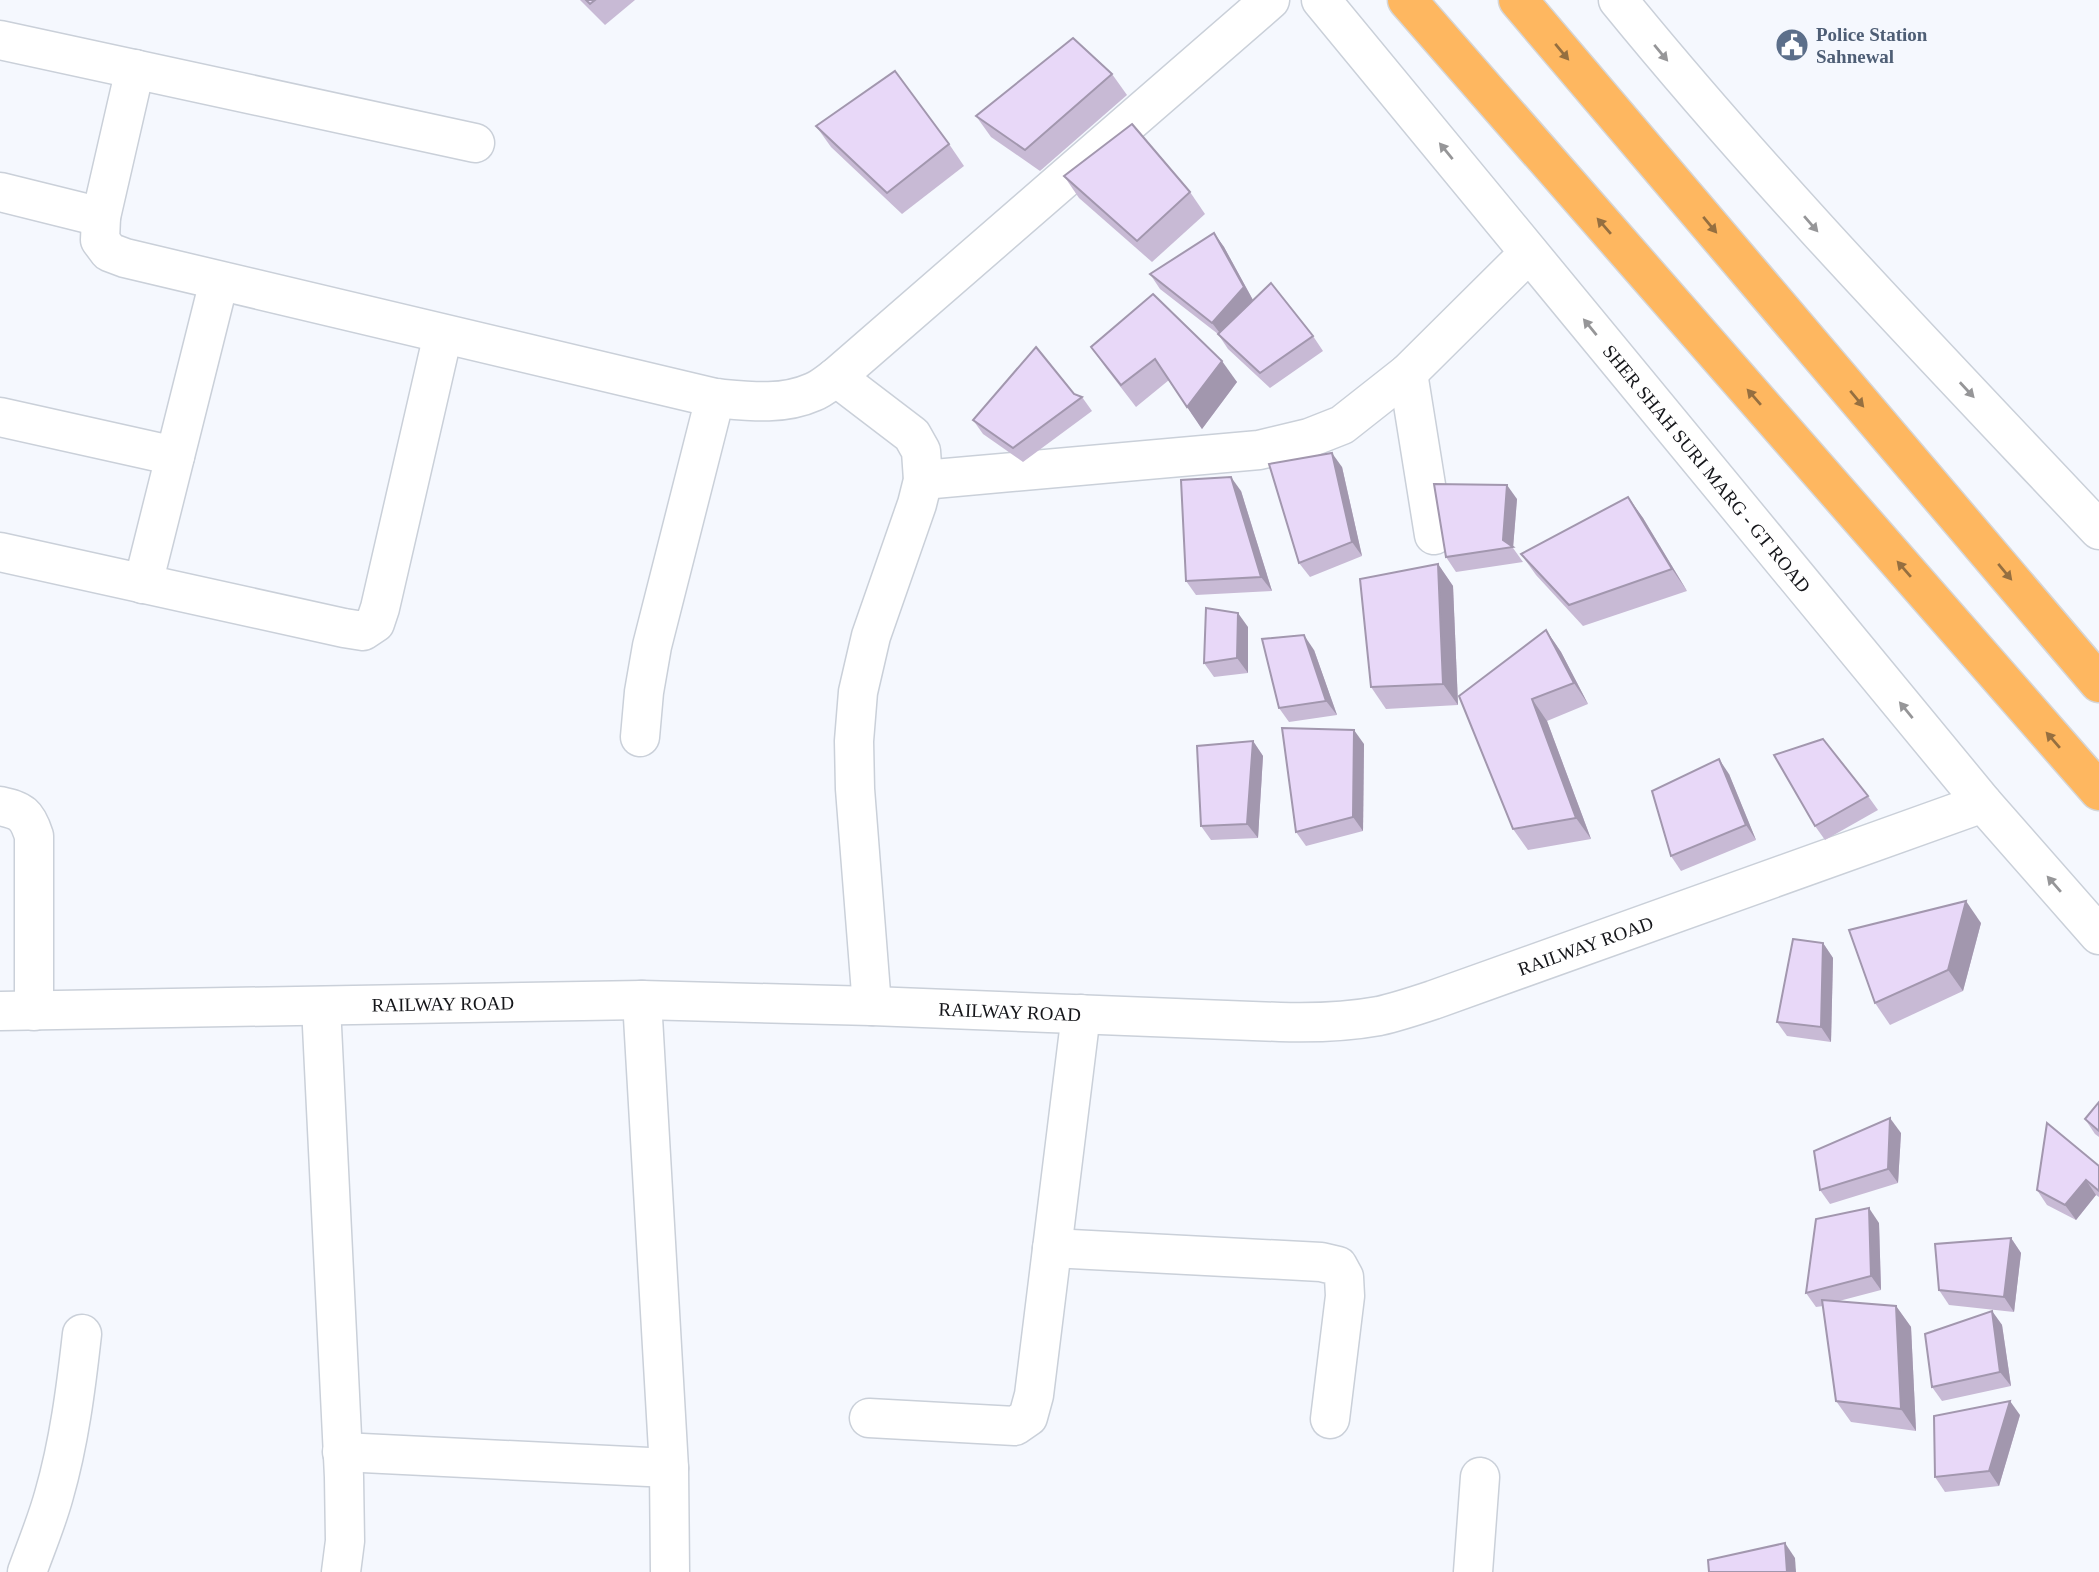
<svg xmlns="http://www.w3.org/2000/svg" width="2099" height="1572" font-family="'Times New Roman',serif">
<style>
.lines{fill:none;stroke-linecap:round;stroke-linejoin:round}
.minor-casing{stroke:#cad0d9;stroke-width:41}
.highway-casing{stroke:#d5d5d6;stroke-width:41}
.minor{stroke:#fff;stroke-width:38}
.highway{stroke:#feb760;stroke-width:38}
.wall{fill:#c8bad5}
.shaded-wall{fill:#a297ae}
.building{fill:#e8d8f8;stroke:#a297ae;stroke-width:2}
.oneway{fill:#956f40}
.oneway2{fill:#969698}
.labels{text-anchor:middle;dominant-baseline:central;stroke-width:5;stroke-linejoin:round;paint-order:stroke}
.service-label{font-size:19px;font-weight:bold;fill:#4e5e75;stroke:#f5f8fe;text-anchor:start}
.street-label{font-size:19px;fill:#15161a;stroke:#f5f8fe}
</style>
<rect width="100%" height="100%" fill="#f5f8fe"/>
<g class="lines">
<defs>
<g id="minor">
<path id="s1" d="M1321 0 1983 803 2099 935"/>
<path d="M1618 0C1769 185 1935 356 2099 530"/>
<path d="M0 40 475 143"/>
<path d="M135 69 101 217 100 240 109 252 125 258 715 398C747 401 782 406 813 392 821 389 829 382 836 377L1270 0"/>
<path d="M0 192 101 217"/>
<path d="M1408 373 1434 535"/>
<path d="M836 377 912 435 921 451 923 480 917 504 871 636 858 692 854 741 855 789 872 1006"/>
<path d="M0 417 175 456"/>
<path d="M923 480 1259 450 1309 438 1342 425 1408 373 1529 253"/>
<path d="M0 552 344 628 363 631 375 623 380 608 443 334"/>
<path d="M143 584 219 281"/>
<path d="M640 737 644 692 652 646 715 398"/>
<path d="M0 806C22 811 27 814 34 836V1011"/>
<path d="M642 1000 669 1468 670 1572"/>
<path d="M321 1006 344 1477 345 1541 341 1572"/>
<path id="s2" d="M0 1011 642 1000 872 1006 1280 1022C1313 1023 1346 1022 1379 1016 1397 1012 1415 1006 1433 1000L1983 803"/>
<path d="M1052 1248 1321 1262 1338 1266 1344 1277 1345 1296 1330 1419"/>
<path d="M869 1418 1015 1426 1028 1417 1034 1395 1081 1014"/>
<path d="M342 1452 669 1468"/>
<path d="M27 1572C36 1547 47 1521 54 1495 69 1443 76 1388 82 1334"/>
<path d="M1473 1572 1480 1477"/>
</g>
<g id="highway">
<path d="M1407 0 2099 791"/>
<path d="M1518 0 2099 683"/>
</g>
</defs>
<use href="#minor" class="minor-casing"/>
<use href="#highway" class="highway-casing"/>
<use href="#minor" class="minor"/>
<use href="#highway" class="highway"/>
</g>
<g class="wall">
<path d="M580 0H635L605 25Z"/>
<path d="M1112 74 1127 95 1040 171 991 137 976 116Z"/>
<path d="M816 126 949 144 964 166 902 214 831 147Z"/>
<path d="M1064 176 1190 192 1205 214 1152 262 1079 198Z"/>
<path d="M1214 233 1224 247 1253 300 1313 336 1323 351 1270 388 1228 349 1218 334 1160 289 1150 274Z"/>
<path d="M1153 294 1237 382 1202 429 1169 380 1136 407 1106 368 1091 347Z"/>
<path d="M1082 397 1092 411 1023 462 983 434 973 420Z"/>
<path d="M1342 467 1362 556 1310 577 1299 563Z"/>
<path d="M1241 491 1272 591 1196 595 1186 581Z"/>
<path d="M1628 497 1643 518 1687 591 1583 626 1536 575 1521 554Z"/>
<path d="M1517 499 1513 548 1523 562 1456 572 1446 557Z"/>
<path d="M1438 564 1453 586 1458 705 1386 709 1371 687Z"/>
<path d="M1248 627V673L1214 677 1204 663Z"/>
<path d="M1546 630 1561 652 1588 704 1547 721 1591 839 1528 850 1513 829 1459 696Z"/>
<path d="M1314 650 1337 715 1289 722 1279 708Z"/>
<path d="M1253 741 1263 756 1258 838 1211 840 1201 826Z"/>
<path d="M1364 744 1363 831 1306 846 1296 832Z"/>
<path d="M1729 774 1756 840 1681 871 1671 856Z"/>
<path d="M1868 796 1878 810 1825 840 1815 826Z"/>
<path d="M1981 923 1963 991 1890 1025 1875 1003Z"/>
<path d="M1823 943 1833 958 1831 1042 1787 1036 1777 1022Z"/>
<path d="M2099 1102V1137L2095 1134 2085 1119Z"/>
<path d="M1901 1133 1898 1183 1830 1204 1820 1190Z"/>
<path d="M2099 1166V1197L2096 1195 2076 1220 2047 1205 2037 1190Z"/>
<path d="M1879 1223 1881 1290 1839 1301 1896 1306 1911 1327 1916 1431 1851 1422 1836 1401 1823 1306 1816 1307 1806 1293Z"/>
<path d="M2011 1238 2021 1253 2014 1312 1949 1305 1939 1290Z"/>
<path d="M1992 1311 2002 1325 2011 1386 1942 1401 1932 1387Z"/>
<path d="M2020 1415 1999 1486 1945 1492 1935 1477Z"/>
</g>
<g class="shaded-wall">
<path d="M1214 233 1224 247 1254 302 1223 337 1212 323Z"/>
<path d="M1222 361 1237 382 1202 429 1187 407Z"/>
<path d="M1332 453 1342 467 1362 556 1352 542Z"/>
<path d="M1231 477 1241 491 1272 591 1261 577Z"/>
<path d="M1507 485 1517 499 1513 548 1503 540Z"/>
<path d="M1628 497 1643 518 1687 591 1672 569Z"/>
<path d="M1438 564 1453 586 1458 705 1443 684Z"/>
<path d="M1238 613 1248 627V673L1237 658Z"/>
<path d="M1546 630 1561 652 1588 704 1574 683Z"/>
<path d="M1304 635 1314 650 1337 715 1326 701Z"/>
<path d="M1532 699 1547 721 1591 839 1576 818Z"/>
<path d="M1354 730 1364 744 1363 831 1353 817Z"/>
<path d="M1253 741 1263 756 1258 838 1247 824Z"/>
<path d="M1719 759 1729 774 1756 840 1746 825Z"/>
<path d="M1966 901 1981 923 1963 991 1948 970Z"/>
<path d="M1823 943 1833 958 1831 1042 1821 1027Z"/>
<path d="M1890 1118 1901 1133 1898 1183 1888 1169Z"/>
<path d="M2086 1180 2096 1195 2076 1220 2065 1205Z"/>
<path d="M1869 1208 1879 1223 1881 1290 1871 1276Z"/>
<path d="M2011 1238 2021 1253 2014 1312 2004 1297Z"/>
<path d="M1896 1306 1911 1327 1916 1431 1901 1409Z"/>
<path d="M1992 1311 2002 1325 2011 1386 2000 1372Z"/>
<path d="M2010 1401 2020 1415 1999 1486 1989 1471Z"/>
<path d="M1785 1543 1795 1558 1796 1572H1787Z"/>
</g>
<g class="building">
<path d="M586 0H595L590 4Z"/>
<path d="M1073 38 1112 74 1025 150 976 116Z"/>
<path d="M895 71 949 144 887 193 816 126Z"/>
<path d="M1132 124 1190 192 1137 241 1064 176Z"/>
<path d="M1214 233 1244 287 1212 323 1150 274Z"/>
<path d="M1271 283 1313 336 1260 373 1218 334Z"/>
<path d="M1153 294 1222 361 1187 407 1155 359 1121 385 1091 347Z"/>
<path d="M1036 347 1074 394 1082 397 1013 448 973 420Z"/>
<path d="M1332 453 1352 542 1299 563 1269 464Z"/>
<path d="M1231 477 1261 577 1186 581 1181 480Z"/>
<path d="M1434 484 1507 485 1503 540 1513 547 1446 557Z"/>
<path d="M1628 497 1672 569 1569 605 1521 554Z"/>
<path d="M1438 564 1443 684 1371 687 1360 579Z"/>
<path d="M1206 608 1238 613 1237 658 1204 663Z"/>
<path d="M1546 630 1574 683 1532 699 1576 818 1513 829 1459 696Z"/>
<path d="M1304 635 1326 701 1279 708 1262 639Z"/>
<path d="M1282 728 1354 730 1353 817 1296 832Z"/>
<path d="M1823 739 1868 796 1815 826 1774 755Z"/>
<path d="M1253 741 1247 824 1201 826 1197 746Z"/>
<path d="M1719 759 1746 825 1671 856 1652 791Z"/>
<path d="M1966 901 1948 970 1875 1003 1849 930Z"/>
<path d="M1793 939 1823 943 1821 1027 1777 1022Z"/>
<path d="M2099 1102V1131L2085 1119Z"/>
<path d="M1890 1118 1888 1169 1820 1190 1814 1151Z"/>
<path d="M2047 1123 2099 1166V1191L2086 1180 2065 1205 2037 1190Z"/>
<path d="M1869 1208 1871 1276 1806 1293 1816 1219Z"/>
<path d="M2011 1238 2004 1297 1939 1290 1935 1244Z"/>
<path d="M1822 1300 1896 1306 1901 1409 1836 1401Z"/>
<path d="M1992 1311 2000 1372 1932 1387 1925 1334Z"/>
<path d="M2010 1401 1989 1471 1935 1477 1934 1416Z"/>
<path d="M1785 1543 1787 1572H1709L1708 1560Z"/>
</g>
<defs><path id="oneway-solid" d="M-6-.8H1V-3.2L6.5 0L1 3.2V.8H-6Z" transform="scale(1.75)"/></defs>
<g class="oneway">
<use href="#oneway-solid" transform="translate(1562 52) rotate(50)"/>
<use href="#oneway-solid" transform="translate(1710 225) rotate(50)"/>
<use href="#oneway-solid" transform="translate(1604 226) rotate(-131)"/>
<use href="#oneway-solid" transform="translate(1754 397) rotate(-131)"/>
<use href="#oneway-solid" transform="translate(1857 399) rotate(50)"/>
<use href="#oneway-solid" transform="translate(1904 569) rotate(-131)"/>
<use href="#oneway-solid" transform="translate(2005 572) rotate(50)"/>
<use href="#oneway-solid" transform="translate(2053 740) rotate(-131)"/>
</g>
<g class="oneway2">
<use href="#oneway-solid" transform="translate(1661 53) rotate(50)"/>
<use href="#oneway-solid" transform="translate(1446 151) rotate(-129)"/>
<use href="#oneway-solid" transform="translate(1811 224) rotate(49)"/>
<use href="#oneway-solid" transform="translate(1590 327) rotate(-129)"/>
<use href="#oneway-solid" transform="translate(1967 390) rotate(47)"/>
<use href="#oneway-solid" transform="translate(1906 710) rotate(-129)"/>
<use href="#oneway-solid" transform="translate(2054 884) rotate(-131)"/>
</g>
<defs>
<symbol id="civic-disc" viewBox="-11 -11 22 22"><circle r="9.5" fill="#5c6f8a" stroke="#f5f8fe"/><path d="M-.6-6.5H3V-4.5H.6V-3L4-1V1h2V6H-6V1h2V-1L-.6-3ZM-1.2 2.5V6h2.4V2.5Z" fill="#fff"/></symbol>
</defs>
<g fill-rule="evenodd">
<use href="#civic-disc" x="1773" y="26" width="38" height="38"/>
</g>
<g class="labels">
<g class="service-label">
<text x="1816" y="34">Police Station<tspan x="1816" dy="22">Sahnewal</tspan></text>
</g>
<g class="street-label">
<text stroke="none"><textPath href="#s1" startOffset="607">SHER SHAH SURI MARG - GT ROAD</textPath></text>
<text stroke="none"><textPath href="#s2" startOffset="1598">RAILWAY ROAD</textPath></text>
<text stroke="none"><textPath href="#s2" startOffset="443">RAILWAY ROAD</textPath></text>
<text stroke="none"><textPath href="#s2" startOffset="1010">RAILWAY ROAD</textPath></text>
</g>
</g>
</svg>
